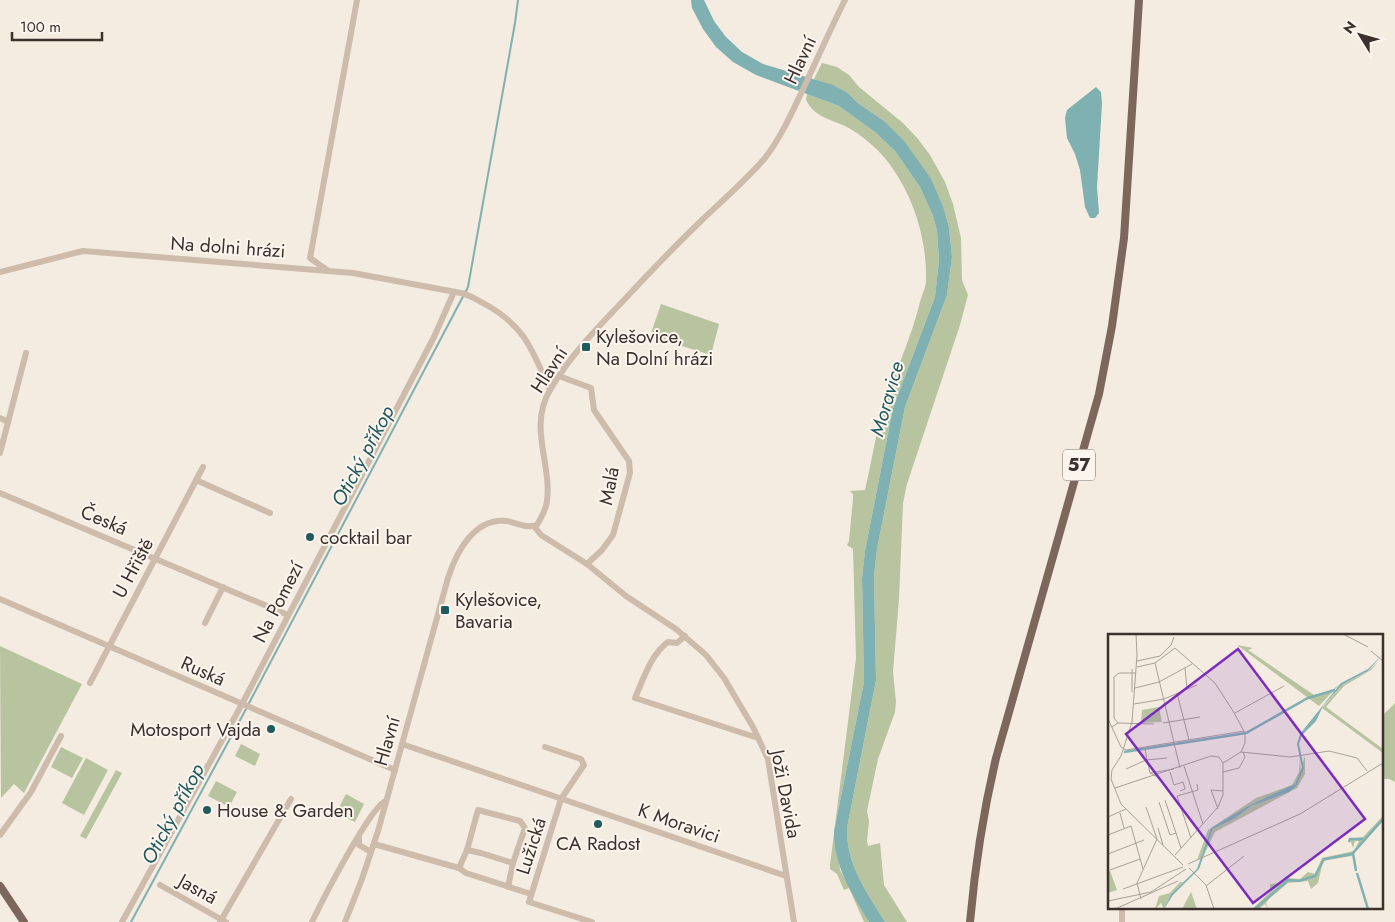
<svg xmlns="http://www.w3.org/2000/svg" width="1395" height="922" font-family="Jost,sans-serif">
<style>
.green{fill:#b8c4a0}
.water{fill:#7fb0b2}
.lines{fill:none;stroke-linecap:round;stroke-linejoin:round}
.stream{stroke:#7fb0b2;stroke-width:2}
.minor{stroke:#cdbbac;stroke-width:6}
.major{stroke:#7d675c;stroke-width:8}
.poi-dot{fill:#1f5a5e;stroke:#fbf5ee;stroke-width:2}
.labels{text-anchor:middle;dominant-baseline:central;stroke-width:4;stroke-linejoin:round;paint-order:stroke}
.shield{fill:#fbf5ee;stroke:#756b66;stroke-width:1}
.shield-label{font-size:18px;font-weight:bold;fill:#3b302b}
.street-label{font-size:19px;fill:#3b302b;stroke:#fbf5ee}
.poi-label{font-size:19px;fill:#3b302b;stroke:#fbf5ee;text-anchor:start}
.water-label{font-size:20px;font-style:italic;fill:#1f5a5e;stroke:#fbf5ee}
.inset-river{fill:none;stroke:#7fb0b2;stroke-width:2.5}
.inset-road{fill:none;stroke:#aaa098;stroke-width:1}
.view{fill:#7b2cbf;fill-opacity:0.15;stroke:#7b2cbf;stroke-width:2.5}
.inset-edge{fill:none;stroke:#3b302b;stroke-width:2.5}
</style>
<rect width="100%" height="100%" fill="#f4ebe1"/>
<g class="green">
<path d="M822 63 837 67 849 75 859 87 903 123 918 139 930 155 945 182 953 204 961 238 962 280 968 295 960 325 907 484 903 503 899 599 893 672 896 702 895 712 878 759 867 811 869 821 867 841 868 846 880 843 884 885 907 922H885C867 892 846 865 847 828L876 680 874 576 877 549 905 407 947 295 952 257 949 227 944 209 884 121 858 103 849 94 814 79Z"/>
<path d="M807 94 839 106 875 132 895 151 920 187 933 216 937 231 939 260 935 297 893 408 865 551 862 578 864 682 834 831 840 870 869 922H864L849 888 844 890 837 874 830 869V865L856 658 853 549 847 545 849 541 853 499V494L850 491 865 490C871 465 875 438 882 413 893 375 911 340 920 302 922 295 926 287 926 280 927 240 914 198 891 166 881 152 867 139 852 130 835 119 816 120 806 100Z"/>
<path d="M661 304 719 324 711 355 650 336Z"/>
<path d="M0 646 82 684 24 793 14 784 1 798Z"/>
<path d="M1395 703V782L1389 779H1381V717Z"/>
<path d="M241 744 260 754 255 766 235 756Z"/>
<path d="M61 747 83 758 72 778 51 767Z"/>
<path d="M86 758 108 770 84 815 62 803Z"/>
<path d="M116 770 122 773 86 839 80 836Z"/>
<path d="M216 781 237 792 229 807 208 796Z"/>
<path d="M346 794 364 804 355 822 336 813Z"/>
</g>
<g class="water">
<path d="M691 0H704L714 21 726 37 742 52 763 64 833 85 849 94 858 103 884 121 905 142 931 179 944 209 949 227 952 257 947 295 905 407 877 549 874 576 876 680 847 828C846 865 867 892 885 922H869C851 892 834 867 834 831L864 682 862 578 865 551 893 408 935 297 939 260 937 231 933 216 920 187 895 151 875 132 839 106 756 75 733 62 716 47 703 29 692 8Z"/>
<path d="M1096 87 1101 92 1102 104 1097 187 1099 213 1095 218H1090L1085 207 1080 170 1075 154 1067 138 1065 118 1067 110Z"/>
</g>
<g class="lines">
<g class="stream">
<path d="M248 705 468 287 515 23 518 0"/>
<path d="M131 922 246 709"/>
</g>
<g class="minor">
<path d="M327 270 310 258 357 0"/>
<path d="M0 272 83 251 353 273 461 293C470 295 477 300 485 304 526 327 532 350 550 390"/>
<path d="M559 376 591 388 594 410 629 461 630 473 613 535 602 550 587 564"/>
<path d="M0 418 8 422"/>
<path d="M0 453 26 353"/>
<path d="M196 480 270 513"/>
<path d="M0 493 288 615"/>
<path d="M534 526 541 535 587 564 626 596 676 629 706 655 724 678 753 727 768 759 794 922"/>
<path d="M0 599 395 770"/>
<path d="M205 623 223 587"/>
<path d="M685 636 677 643 668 642C651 654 643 680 635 698L758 738"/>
<path d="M90 683 203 467"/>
<path d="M402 744 786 876"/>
<path d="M545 747 581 759 584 765 561 799 529 902 592 922"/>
<path d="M0 835 31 792 61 736"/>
<path d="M359 838V845L371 852"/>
<path d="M374 844 459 868 467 850 478 810 520 821 525 828 513 863"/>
<path d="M467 850 481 853 513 863 508 887"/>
<path d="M459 868 466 873 531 894"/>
<path d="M160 885 226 922"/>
<path d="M1122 908V922"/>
<path d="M122 922 242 704 434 337 454 292"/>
<path d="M220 922 291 799"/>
<path d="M312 922C321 903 371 805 386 801"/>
<path d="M345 922 362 879 378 831 448 578C456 553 474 517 507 521 517 523 527 529 537 525 541 517 546 511 547 501 552 464 528 427 550 390 569 357 597 328 624 300 650 272 676 245 703 219 724 199 746 180 765 158 782 136 793 110 805 85 818 57 831 28 845 0"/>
</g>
<g class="major">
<path d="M0 886 24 922"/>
<path d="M970 922C975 866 983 813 996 758L1099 394 1112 326 1124 238 1139 0"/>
</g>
</g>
<g class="poi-dot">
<rect x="581" y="342" width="10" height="10" rx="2.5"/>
<circle cx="310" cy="537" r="5"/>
<rect x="440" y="605" width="10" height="10" rx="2.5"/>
<circle cx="271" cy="729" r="5"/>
<circle cx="207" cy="810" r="5"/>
<circle cx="598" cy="824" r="5"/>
</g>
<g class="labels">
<rect class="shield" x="1063" y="449.5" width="32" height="31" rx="4"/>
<g class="shield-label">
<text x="1079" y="465">57</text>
</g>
<g class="street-label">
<text transform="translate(800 60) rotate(-65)">Hlavní</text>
<text transform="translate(228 247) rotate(4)">Na dolni hrázi</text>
<text transform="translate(549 370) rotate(-57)">Hlavní</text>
<text transform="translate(609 486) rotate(-79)">Malá</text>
<text transform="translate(104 520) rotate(23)">Česká</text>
<text transform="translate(133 568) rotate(-62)">U Hřiště</text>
<text transform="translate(278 602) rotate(-63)">Na Pomezí</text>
<text transform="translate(203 671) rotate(24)">Ruská</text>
<text transform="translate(387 741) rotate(-74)">Hlavní</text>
<text transform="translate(786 794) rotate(79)">Joži Davida</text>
<text transform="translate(679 823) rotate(19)">K Moravici</text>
<text transform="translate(531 846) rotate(-72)">Lužická</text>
<text transform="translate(198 889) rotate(29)">Jasná</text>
</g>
<g class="poi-label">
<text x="596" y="336">Kylešovice,<tspan x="596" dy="22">Na Dolní hrázi</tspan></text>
<text x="320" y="537">cocktail bar</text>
<text x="455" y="599">Kylešovice,<tspan x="455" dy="22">Bavaria</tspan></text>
<text x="261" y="729" text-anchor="end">Motosport Vajda</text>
<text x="217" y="810">House &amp; Garden</text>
<text x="598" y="843" text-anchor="middle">CA Radost</text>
</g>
<g class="water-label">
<text transform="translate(887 399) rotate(-74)">Moravice</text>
<text transform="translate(363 456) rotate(-62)">Otický příkop</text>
<text transform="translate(173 814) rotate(-62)">Otický příkop</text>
</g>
</g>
<g transform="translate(1108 634)">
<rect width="275" height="275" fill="#f4ebe1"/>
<path d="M129 11 145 14 140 16 206 61 223 57 233 49 211 72ZM271 27 263 36 236 52 218 73 275 115V119L214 74 235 50 260 37ZM51 73 54 88 33 89 34 76ZM197 121V140L189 154 107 198 95 223 105 195 143 172 189 151ZM192 122 193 138 187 150 179 156 142 171 126 183 103 194 93 224 89 226 100 196 148 164 184 151 191 138ZM275 182V187L243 222 215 227 210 249 203 255 200 247 180 249 162 264 158 269 160 275 157 270 151 275H144L162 258V250L173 249 180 244 192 245 200 238 207 240 214 224 246 217 251 207H247L245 214 242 205 255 203ZM2 237 9 256 0 259V238ZM72 248H75L63 260 56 275 53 269 47 275 51 262 62 259ZM83 258 89 275H74Z" fill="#b8c4a0"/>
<path d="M275 20 260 37 235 50 215 72 208 87 194 101 191 110 196 134 189 151 181 158 143 172 127 184 105 195 91 235 65 261 56 275 63 260 89 235 103 194 142 171 187 150 194 134 189 110 192 100 233 49 260 35Z" fill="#7fb0b2"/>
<path class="inset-river" d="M16 118 138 99 200 64 227 56M241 208 242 205H255M245 219 248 237M249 239 260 275M147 275 180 246 191 247 207 242 216 225 244 220 275 185"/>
<path class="inset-road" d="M28 0 29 21 24 88 13 122 4 136 3 145 13 170 75 231M235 0 260 13M263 17 275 27M29 27 52 22 63 11 66 3M47 29 72 134M29 33 47 29 67 14 107 49 125 77 137 99V109L133 118M77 34 79 55M24 35V58M27 54 51 48 84 30M69 59 81 106M26 70 56 65 89 51M127 79 176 52M0 85 13 113 18 116 136 97M10 89 6 84V43L11 39H28M55 89 92 83M4 93 10 89 46 90M37 116 42 139M115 129 133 118 182 123 221 117 249 124 259 137M76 132 95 190M18 135 38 126 59 124M62 138 66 151 75 148 77 155 72 157M115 138 131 134 137 123 135 118M48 142 42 139 66 135M7 154 103 122 111 123 115 129M57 166 73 214M51 168 62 201 68 199M110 175 103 156 115 157M12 179 16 194M0 183 18 175M50 194 55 211M0 201 23 192 35 235M83 204 69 162 90 156 89 150M0 220 36 206M67 221 110 173 115 161V129M80 230 192 180 275 129M81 234 98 251 106 275M2 236 32 225M98 252 136 222M15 255 75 233M33 265 29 249 49 205 38 173M0 267 43 258 78 235M7 275 70 247"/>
<path class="view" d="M130 15 257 185 145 269 18 100Z"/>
<rect width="275" height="275" class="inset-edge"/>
</g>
<g transform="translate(1360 35) rotate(307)" stroke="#fbf5ee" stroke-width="4" paint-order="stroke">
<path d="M0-4L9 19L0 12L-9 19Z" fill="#3b302b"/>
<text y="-8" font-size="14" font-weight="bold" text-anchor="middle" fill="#3b302b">N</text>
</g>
<path d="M12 32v8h90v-8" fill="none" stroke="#3b302b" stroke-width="2.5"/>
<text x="20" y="32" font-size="15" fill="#3b302b" stroke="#fbf5ee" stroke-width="4" paint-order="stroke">100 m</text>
</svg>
